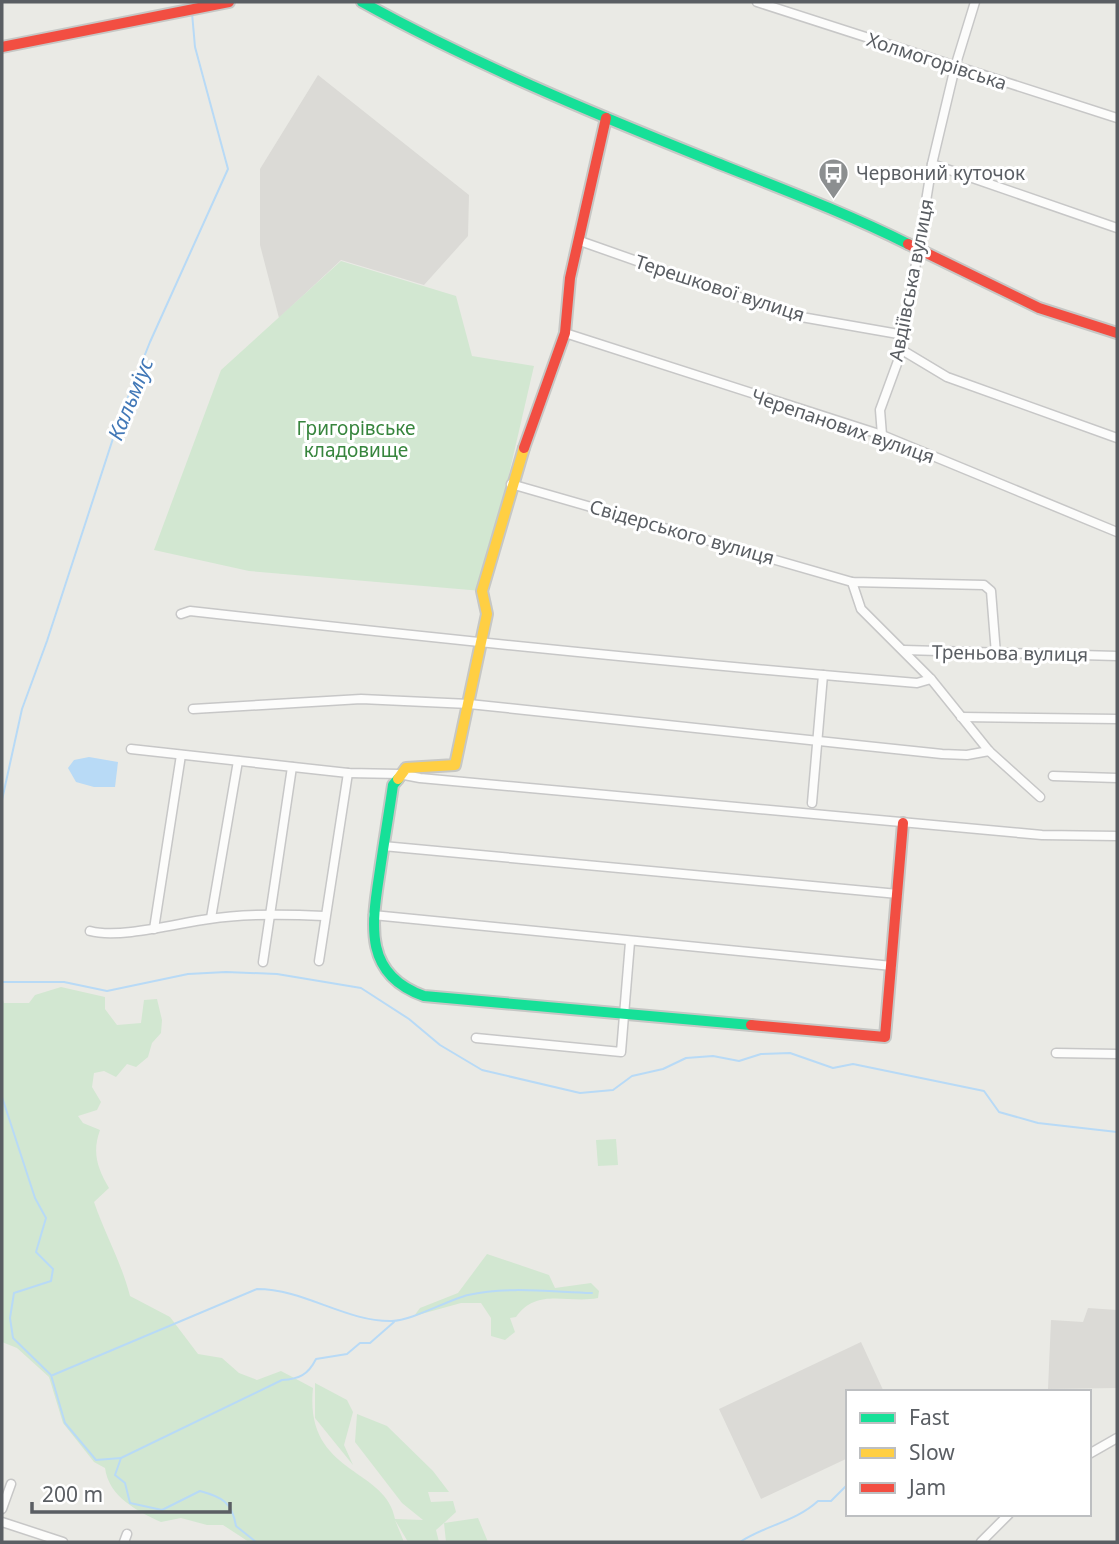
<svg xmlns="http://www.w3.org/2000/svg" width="1119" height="1544" font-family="'Noto Sans',sans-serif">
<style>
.industrial{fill:#dbdad6}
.green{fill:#d2e7d1}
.water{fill:#b8daf6}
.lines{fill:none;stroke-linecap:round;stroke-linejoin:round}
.stream{stroke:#b8daf6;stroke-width:2}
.street-casing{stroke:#c7c7c7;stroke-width:11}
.fast-casing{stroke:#c6c7c5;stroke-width:14}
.slow-casing{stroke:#c6c7c5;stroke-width:14}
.jam-casing{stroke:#c6c7c5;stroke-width:14}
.street{stroke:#fcfcfb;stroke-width:8}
.fast{stroke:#16e098;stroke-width:10}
.slow{stroke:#ffcf43;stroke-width:10}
.jam{stroke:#f24e42;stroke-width:10}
.labels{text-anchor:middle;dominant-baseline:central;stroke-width:6;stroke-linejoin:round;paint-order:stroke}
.street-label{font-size:19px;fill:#5a5e63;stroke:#fff}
.poi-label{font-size:19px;fill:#5a5e63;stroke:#fff;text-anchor:start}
.park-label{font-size:19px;fill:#37853d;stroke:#fff}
.water-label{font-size:21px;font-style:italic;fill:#4278b7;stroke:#fff}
</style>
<rect width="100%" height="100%" fill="#eaeae5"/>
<g class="industrial">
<path d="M318 75 469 195 468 236 424 285 341 260 279 318 260 245V169Z"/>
<path d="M1088 1308 1117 1310V1388L1048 1389 1051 1320 1083 1322Z"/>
<path d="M861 1342 884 1392H848V1458L761 1499 719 1409Z"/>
</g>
<g class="green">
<path d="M341 261 456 296 472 356 534 366 482 591 249 571 154 550 221 370Z"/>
<path d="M61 987 105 997V1009L117 1025 141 1023 144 1000 157 999 162 1020 161 1033 152 1043 148 1057 136 1067 127 1064 116 1077 104 1071 94 1073 92 1087 101 1102 97 1110 78 1116 83 1123 100 1130C92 1152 97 1168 109 1188L94 1202C105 1234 122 1264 130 1296L170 1317 198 1354 222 1358 239 1373 257 1380 281 1371 313 1388C304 1475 386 1467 395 1519L423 1520 402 1503 355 1442 357 1414 387 1426 433 1471 449 1492H428L431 1502 453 1501 456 1512 444 1523 478 1518 488 1542H446L444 1523 436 1530 439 1542H408L395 1520 404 1542H249L223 1525H207L181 1518 161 1522C137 1511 109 1497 105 1468L94 1462 63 1423 49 1377 17 1348 2 1342V997L4 1003H29L35 995Z"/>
<path d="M616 1139 618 1165 598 1166 596 1140Z"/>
<path d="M487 1254 549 1275 555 1288 591 1283 599 1291 598 1298C567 1304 537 1287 516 1317L510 1318 515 1332 505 1340 491 1336V1318L481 1303H461L414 1316 420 1308 458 1293Z"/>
<path d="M315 1383 347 1400 353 1412 344 1445 353 1465 315 1418Z"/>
</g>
<path class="water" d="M89 757 118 762 115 787H94L76 782 68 768 74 760Z"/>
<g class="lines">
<g class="stream">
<path d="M2 800 22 709 47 641 120 417 150 342 228 169 195 47 192 13"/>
<path d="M2 982H64L107 991 188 974 226 972 277 974 361 988 409 1019 440 1045 482 1070 580 1093 613 1090 632 1076 663 1069 686 1058 713 1056 739 1061 761 1054 790 1053 833 1068 853 1064 984 1091 999 1112 1038 1123 1117 1132"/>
<path d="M2 1097 35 1198 46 1218 36 1252 53 1269 51 1281 14 1293 10 1318 13 1338 51 1375 65 1423 96 1460 121 1458 115 1475 125 1483 130 1503 162 1510 200 1491C222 1497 232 1502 236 1526L256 1542"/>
<path d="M53 1375 257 1289C304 1289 346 1322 392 1321 411 1321 448 1300 468 1295 507 1286 553 1292 592 1293"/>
<path d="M121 1458 282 1380C299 1379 308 1375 316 1359L347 1354 360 1343H370L394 1322"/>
<path d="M740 1542C766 1525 795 1522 818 1501H831L848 1484"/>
</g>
<defs>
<g id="street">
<path d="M757 2 1117 118"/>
<path d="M932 164 1117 228"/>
<path d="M580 241 790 315 904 335"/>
<path d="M565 333 882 435 1117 532"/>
<path d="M902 350 947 377 1117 438"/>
<path d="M882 435 880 410 902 350 932 164 955 67 975 2"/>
<path d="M511 484 852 582 984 585 991 591 996 654"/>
<path d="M852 582 861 609 931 679 989 751 1040 797"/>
<path d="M181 614 190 611C432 638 674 663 917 683L931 679"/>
<path d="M904 650 1117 656"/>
<path d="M193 709 361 699 469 704 942 754 967 755 989 751"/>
<path d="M961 717 1117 719"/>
<path d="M131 749 348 773 399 774 420 778 1042 835 1117 836"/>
<path d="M1053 776 1117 778"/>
<path d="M812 803 823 675"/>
<path d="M383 846 898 894"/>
<path d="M373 915 892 966"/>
<path d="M211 918 238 761"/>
<path d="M154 929 181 755"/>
<path d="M90 931C120 939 178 923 209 919 247 913 286 914 324 916"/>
<path d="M319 961 348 773"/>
<path d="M263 962 292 767"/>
<path d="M476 1038 621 1052 630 942"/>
<path d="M1056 1053 1117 1054"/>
<path d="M1089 1454 1117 1438"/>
<path d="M2 1509 11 1484"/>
<path d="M2 1522 63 1542"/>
<path d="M124 1542 127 1534"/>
<path d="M981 1542 1009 1514"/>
</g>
<g id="fast">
<path d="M362 2C472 63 590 112 707 159 774 186 842 211 908 244"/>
<path d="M398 779 393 785C389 813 384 842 380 870 372 923 362 974 424 996L751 1025"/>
</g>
<path id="slow" d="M398 779 406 768 455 765 487 614 482 591 524 448"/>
<g id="jam">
<path d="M2 47 229 2"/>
<path d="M908 244 1039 308 1117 333"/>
<path d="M524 448 565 333 570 278 606 118"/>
<path d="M751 1025 885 1037 903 823"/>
</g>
</defs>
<use href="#street" class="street-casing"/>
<use href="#fast" class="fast-casing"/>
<use href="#slow" class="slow-casing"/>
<use href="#jam" class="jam-casing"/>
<use href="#street" class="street"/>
<use href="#fast" class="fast"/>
<use href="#slow" class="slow"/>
<use href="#jam" class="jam"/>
</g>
<defs>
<symbol id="bus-pin" viewBox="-11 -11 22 30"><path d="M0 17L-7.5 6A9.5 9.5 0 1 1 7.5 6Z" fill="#8c8f90" stroke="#fff"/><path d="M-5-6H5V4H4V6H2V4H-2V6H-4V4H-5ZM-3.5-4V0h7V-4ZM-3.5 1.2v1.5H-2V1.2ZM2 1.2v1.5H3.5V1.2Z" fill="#fff"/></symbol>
</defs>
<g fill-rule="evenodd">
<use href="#bus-pin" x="816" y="156" width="35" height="47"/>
</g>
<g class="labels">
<g class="street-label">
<text transform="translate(937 61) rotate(18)">Холмогорівська</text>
<text transform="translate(911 280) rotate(-79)">Авдіївська вулиця</text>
<text transform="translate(720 288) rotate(18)">Терешкової вулиця</text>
<text transform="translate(843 426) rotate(19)">Черепанових вулиця</text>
<text transform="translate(682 532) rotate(16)">Свiдерського вулиця</text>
<text transform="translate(1010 653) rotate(1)">Треньова вулиця</text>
</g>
<g class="poi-label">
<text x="856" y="173">Червоний куточок</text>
</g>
<g class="park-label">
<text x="356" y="428">Григорівське<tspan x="356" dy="22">кладовище</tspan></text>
</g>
<g class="water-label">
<text transform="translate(130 399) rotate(-68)">Кальміус</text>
</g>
</g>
<rect width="1119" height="1544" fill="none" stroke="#5a5e63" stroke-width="7"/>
<rect x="846" y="1390" width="245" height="126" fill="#ffffff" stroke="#bdbfc1" stroke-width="2"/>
<rect x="860" y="1413" width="35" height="10" fill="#16e098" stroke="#bdbfc1" stroke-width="2"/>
<text x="909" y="1425" font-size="21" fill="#5a5e63">Fast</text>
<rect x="860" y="1448" width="35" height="10" fill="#ffcf43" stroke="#bdbfc1" stroke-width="2"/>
<text x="909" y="1460" font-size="21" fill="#5a5e63">Slow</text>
<rect x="860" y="1483" width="35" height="10" fill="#f24e42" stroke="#bdbfc1" stroke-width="2"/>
<text x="909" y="1495" font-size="21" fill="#5a5e63">Jam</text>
<path d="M32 1502v10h198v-10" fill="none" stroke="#5a5e63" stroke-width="3.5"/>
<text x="42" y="1502" font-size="21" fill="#5a5e63" stroke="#ffffff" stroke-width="5" paint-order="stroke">200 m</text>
</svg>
